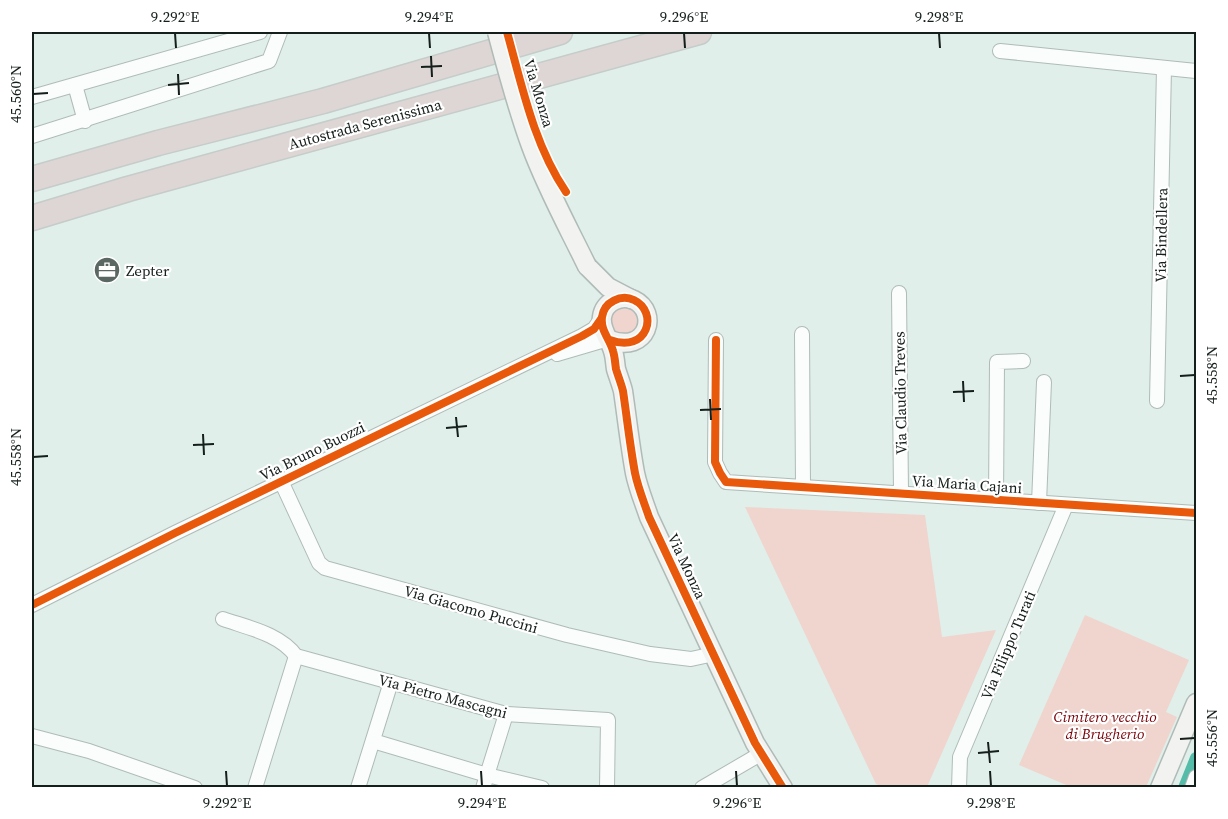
<svg xmlns="http://www.w3.org/2000/svg" width="1228" height="819" font-family="'Source Serif 4',serif">
<style>
.green{fill:#efd5ce}
.lines{fill:none;stroke-linecap:round;stroke-linejoin:round}
.canal{stroke:#54bca8;stroke-width:12}
.street-casing{stroke:#afbbb7;stroke-width:16}
.secondary-casing{stroke:#afbbb7;stroke-width:21}
.highway-casing{stroke:#c5ccca;stroke-width:27}
.street{stroke:#fafdfc;stroke-width:14}
.secondary{stroke:#f2f2f0;stroke-width:18}
.highway{stroke:#ded6d5;stroke-width:24}
.secondary-bridge-casing{stroke:#afbbb7;stroke-width:21;stroke-linecap:butt}
.secondary-bridge{stroke:#f2f2f0;stroke-width:18}
.cycleway-casing{stroke:#fff;stroke-width:11}
.cycleway{stroke:#e8590c;stroke-width:8}
.ticks{fill:none;stroke:#141e1b;stroke-width:2}
.labels{text-anchor:middle;dominant-baseline:central;stroke-width:4.5;stroke-linejoin:round;paint-order:stroke}
.street-label{font-size:15px;fill:#141e1b;stroke:#fff}
.poi-label{font-size:15px;fill:#141e1b;stroke:#fff;text-anchor:start}
.park-label{font-size:15px;font-style:italic;fill:#790208;stroke:#fff}
.neatline{fill:none;stroke:#141e1b;stroke-width:2}
.ticks-label{font-size:15px;text-anchor:middle;fill:#141e1b}
</style>
<rect width="100%" height="100%" fill="#e0efea"/>
<g class="green">
<circle cx="625" cy="321" r="14"/>
<path d="M745 507 925 515 942 637 996 630 927 787H883L876 784Z"/>
<path d="M1085 615 1189 660 1166 712 1177 717 1146 787H1071L1019 765Z"/>
</g>
<g class="lines">
<path class="canal" d="M1184 788 1196 758"/>
<defs>
<g id="street">
<path d="M1000 51 1196 71"/>
<path d="M75 85 85 121"/>
<path d="M32 97 260 32"/>
<path d="M32 136 269 61 280 32"/>
<path d="M899 293 901 493"/>
<path d="M802 334 803 487"/>
<path d="M716 340 715 462 720 473 726 482 1196 513"/>
<path d="M557 354 608 339"/>
<path d="M1157 401 1164 68"/>
<path d="M281 481 319 563 325 568 567 635 650 654 691 659 714 654"/>
<path d="M996 500 997 362 1023 361"/>
<path d="M1039 503 1044 382"/>
<path d="M32 605 175 533 582 336 594 329 601 319"/>
<path d="M223 619C249 628 280 634 296 656L506 714 608 720 607 788"/>
<path d="M32 736 89 751 195 788"/>
<path d="M373 741 487 775 542 788"/>
<path d="M255 788 296 656"/>
<path d="M358 788 391 682"/>
<path d="M483 788 506 714"/>
<path d="M702 788 762 753"/>
<path d="M959 788 960 757 1066 505"/>
<path d="M1192 788 1196 777"/>
</g>
<g id="secondary">
<path d="M587 266 608 287 631 299"/>
<path d="M610 340C648 354 659 312 634 300 621 294 604 302 602 317 600 330 610 339 613 351 615 357 615 363 616 369 618 376 621 383 623 391 627 418 630 446 635 473 638 488 644 502 649 517L755 743 783 788"/>
<path d="M1160 788 1196 703"/>
</g>
<g id="highway">
<path d="M32 179 158 143 323 101 560 32"/>
<path d="M32 218 128 189 699 32"/>
</g>
</defs>
<use href="#street" class="street-casing"/>
<use href="#secondary" class="secondary-casing"/>
<use href="#highway" class="highway-casing"/>
<use href="#street" class="street"/>
<use href="#secondary" class="secondary"/>
<use href="#highway" class="highway"/>
<defs>
<path id="secondary-bridge" d="M497 32C507 70 517 108 531 146 546 187 568 227 587 266"/>
</defs>
<use href="#secondary-bridge" class="secondary-bridge-casing"/>
<use href="#secondary-bridge" class="secondary-bridge"/>
<defs>
<g id="cycleway">
<path d="M507 32C522 86 534 145 566 192"/>
<path d="M610 340C648 354 659 312 634 300 621 294 604 302 602 317 600 330 610 339 613 351 615 357 615 363 616 369 618 376 621 383 623 391 627 418 630 446 635 473 638 488 644 502 649 517L755 743 783 788"/>
<path d="M716 340 715 462 720 473 726 482 1196 513"/>
<path d="M32 605 175 533 582 336 594 329 601 319"/>
</g>
</defs>
<use href="#cycleway" class="cycleway-casing"/>
<use href="#cycleway" class="cycleway"/>
</g>
<path class="ticks" d="M175 33 176 48M429 33 430 48M684 33 685 48M939 33 940 48M431 56 432 77M421 67 442 66M178 74 179 95M168 85 189 83M33 94 48 93M1180 376 1195 375M963 381 964 402M953 392 974 391M710 399 711 420M700 410 721 409M456 417 458 437M446 428 467 426M203 434 204 455M193 445 214 444M33 457 48 456M1180 739 1195 738M988 742 990 763M978 753 999 751M226 771 227 786M481 771 482 786M736 771 737 786M990 771 991 786"/>
<defs>
<symbol id="office-disc" viewBox="-11 -11 22 22"><circle r="9.5" fill="#5b6763" stroke="#fff"/><path d="M-6-3h4V-5.5h4V-3h4V5H-6ZM-1-4.5V-3h2v-1.5ZM-6 0V1H6V0Z" fill="#fff"/></symbol>
</defs>
<g fill-rule="evenodd">
<use href="#office-disc" x="92" y="255" width="30" height="30"/>
</g>
<g class="labels">
<g class="street-label">
<text transform="translate(539 93) rotate(73)">Via Monza</text>
<text transform="translate(365 124) rotate(-15)">Autostrada Serenissima</text>
<text transform="translate(1161 235) rotate(-89)">Via Bindellera</text>
<text transform="translate(900 393) rotate(-91)">Via Claudio Treves</text>
<text transform="translate(312 451) rotate(-26)">Via Bruno Buozzi</text>
<text transform="translate(967 484) rotate(4)">Via Maria Cajani</text>
<text transform="translate(687 566) rotate(65)">Via Monza</text>
<text transform="translate(471 609) rotate(16)">Via Giacomo Puccini</text>
<text transform="translate(1008 645) rotate(-67)">Via Filippo Turati</text>
<text transform="translate(443 696) rotate(15)">Via Pietro Mascagni</text>
</g>
<g class="poi-label">
<text x="126" y="270">Zepter</text>
</g>
<g class="park-label">
<text x="1105" y="716">Cimitero vecchio<tspan x="1105" dy="17">di Brugherio</tspan></text>
</g>
</g>
<rect width="1228" height="819" fill="none" stroke="#ffffff" stroke-width="66"/>
<rect x="33" y="33" width="1162" height="753" class="neatline"/>
<g class="ticks-label">
<text x="175" y="22">9.292°E</text>
<text x="429" y="22">9.294°E</text>
<text x="684" y="22">9.296°E</text>
<text x="939" y="22">9.298°E</text>
<text transform="translate(16 94) rotate(-90)" y="5">45.560°N</text>
<text transform="translate(1212 375) rotate(-90)" y="5">45.558°N</text>
<text transform="translate(16 457) rotate(-90)" y="5">45.558°N</text>
<text transform="translate(1212 738) rotate(-90)" y="5">45.556°N</text>
<text x="227" y="808">9.292°E</text>
<text x="482" y="808">9.294°E</text>
<text x="737" y="808">9.296°E</text>
<text x="991" y="808">9.298°E</text>
</g>
</svg>
